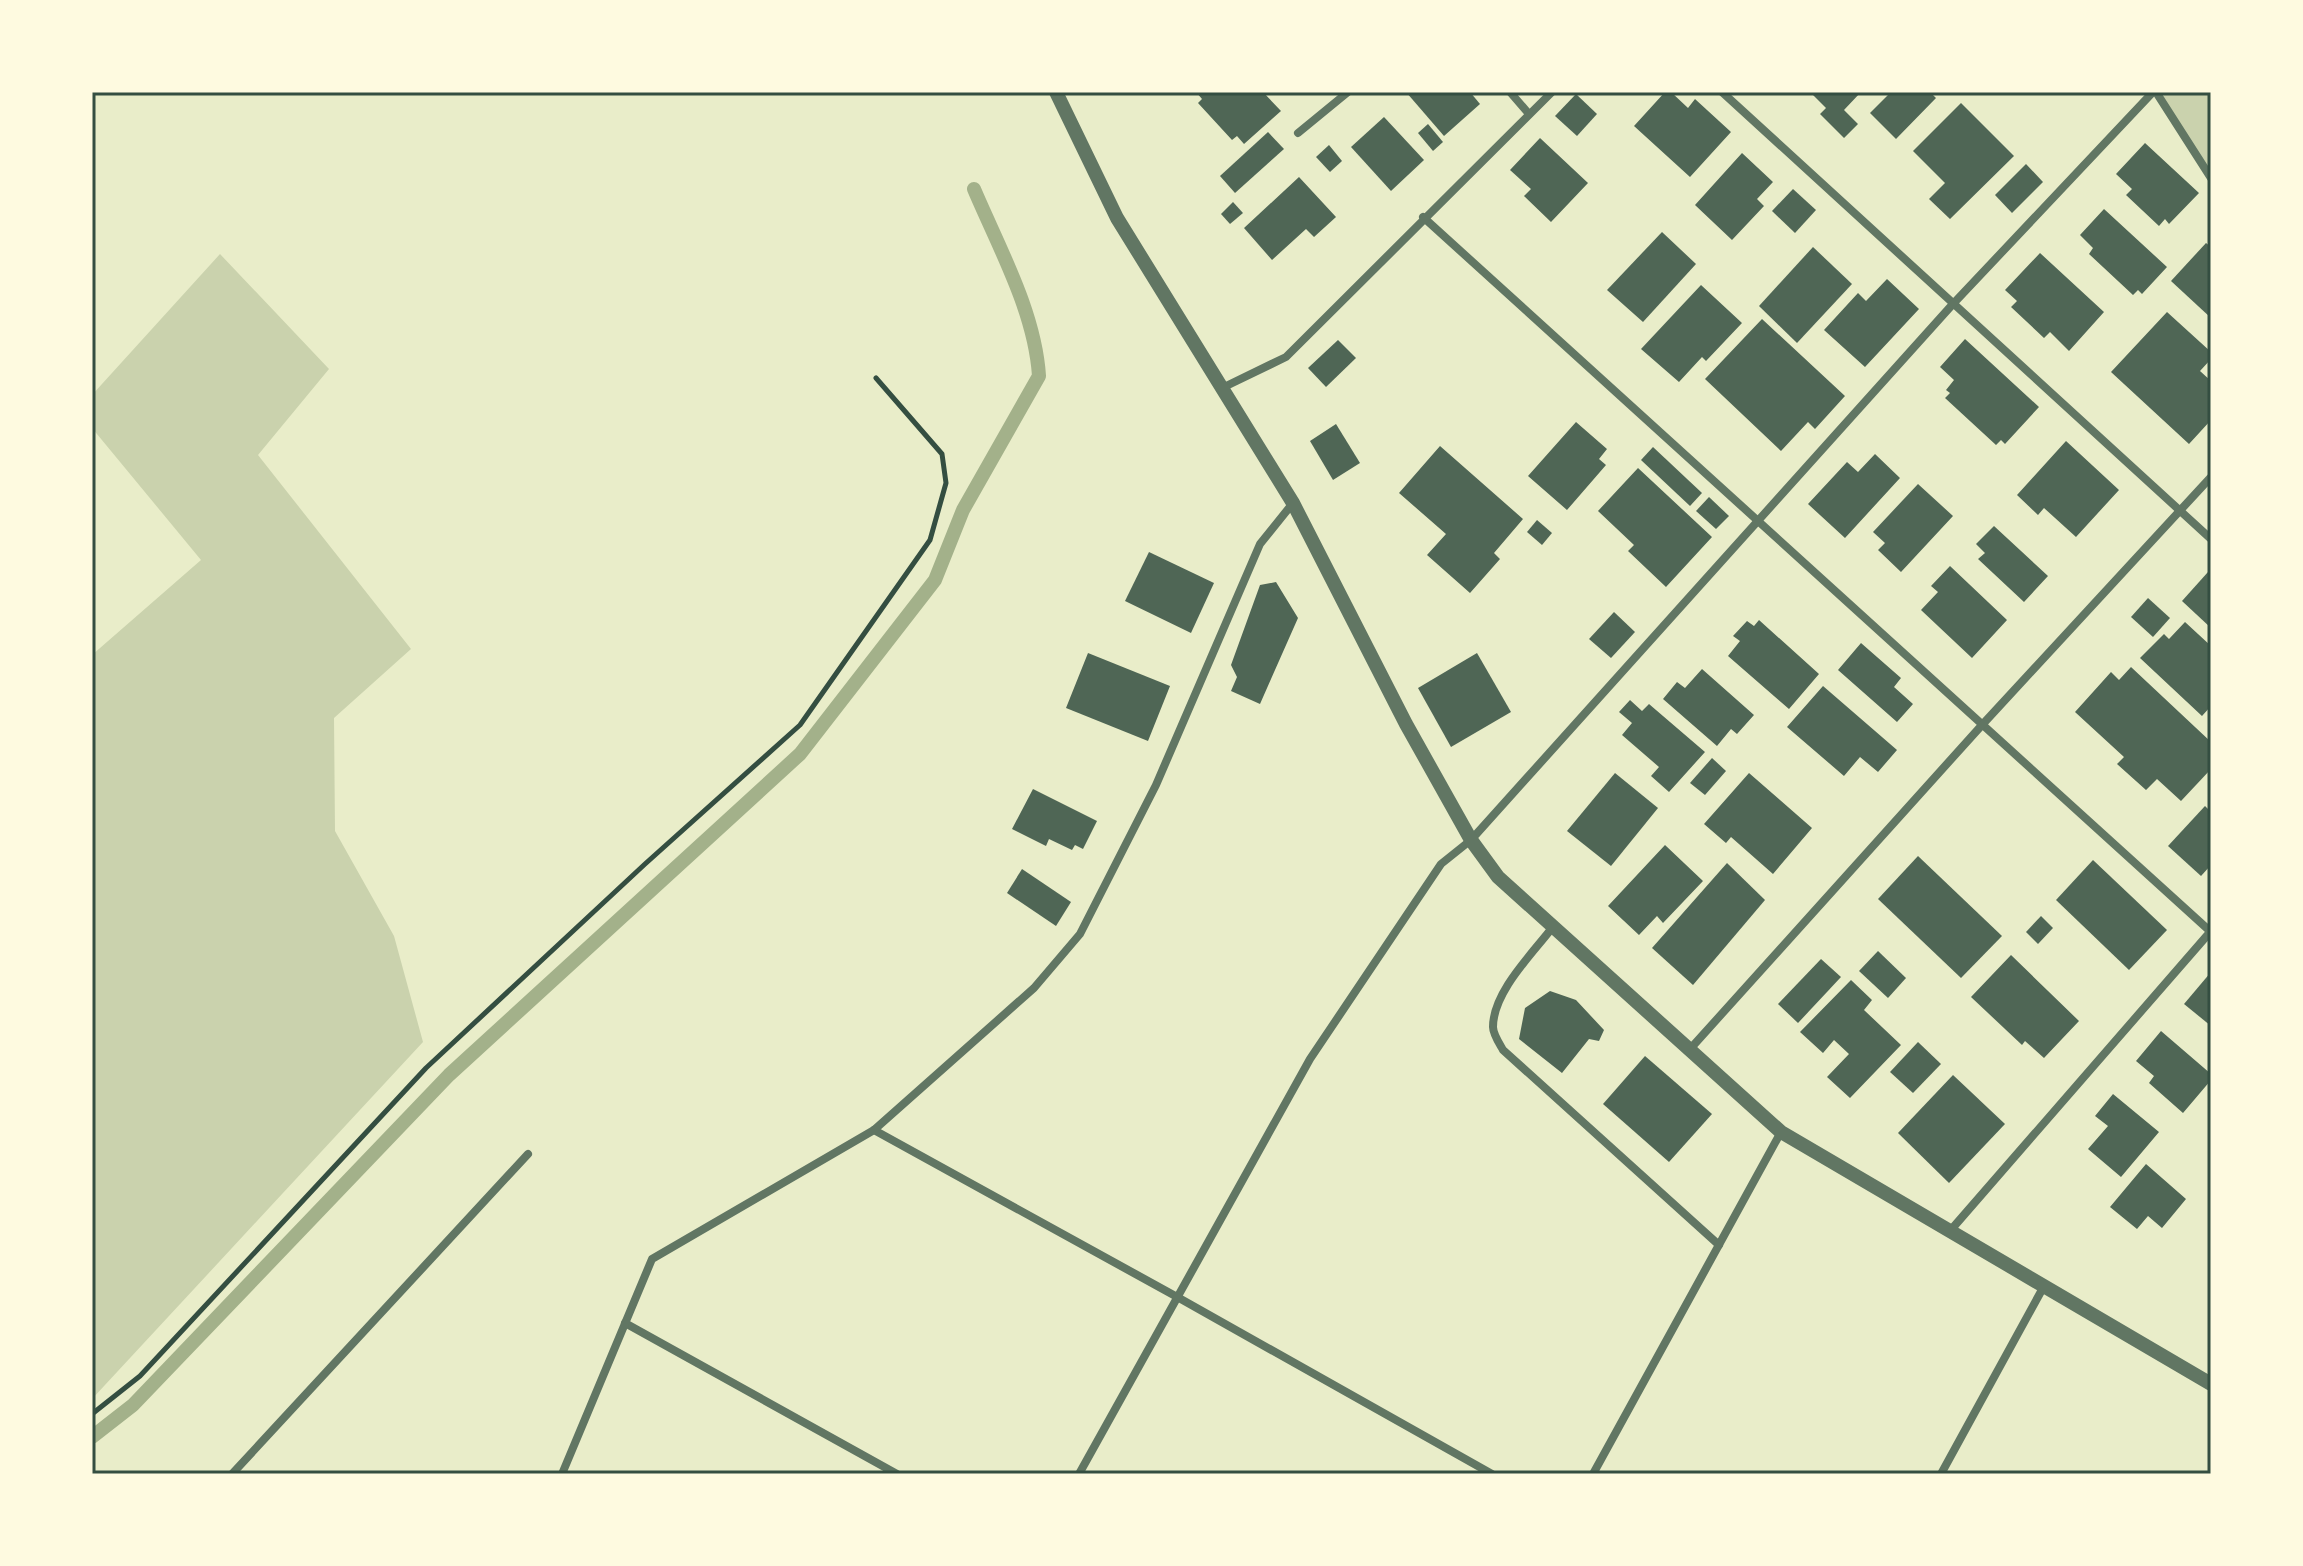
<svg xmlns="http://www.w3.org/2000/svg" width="2303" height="1566" font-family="'Roboto Serif',serif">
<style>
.green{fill:#cad2ad}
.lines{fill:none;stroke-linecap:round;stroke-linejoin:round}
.stream{stroke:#a3b18a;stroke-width:14}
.building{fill:#4f6655}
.path{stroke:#344e41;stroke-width:5}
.minor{stroke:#617663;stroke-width:8}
.tertiary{stroke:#617663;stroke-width:14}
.neatline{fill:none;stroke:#344e41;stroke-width:3}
</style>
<rect width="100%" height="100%" fill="#e9edc9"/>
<g class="green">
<path d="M2156 92H2211V178Z"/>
<path d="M220 254 329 369 258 455 411 649 334 718 335 831 394 936 423 1042 92 1399V655L201 560 92 428V395Z"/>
</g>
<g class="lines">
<path class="stream" d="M92 1437 133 1405 449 1075 800 754 935 580 963 510 1039 376C1035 312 999 248 974 189"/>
</g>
<g class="building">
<path d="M1196 92H1263L1281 111 1244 144 1237 136 1232 140 1198 103 1202 99Z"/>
<path d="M1406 92H1470L1480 104 1444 136Z"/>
<path d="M1665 92H1671L1688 108 1695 99 1731 132 1690 177 1634 126Z"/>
<path d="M1810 92H1861L1844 110 1858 124 1844 138 1820 114 1826 108Z"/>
<path d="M1887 92H1930L1936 98 1896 139 1870 113 1889 94Z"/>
<path d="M1576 94 1597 114 1577 136 1555 116Z"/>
<path d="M1961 103 2014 156 1950 219 1929 199 1945 183 1913 151Z"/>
<path d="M1384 117 1424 160 1391 191 1351 147Z"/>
<path d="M1428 124 1443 142 1433 151 1418 133Z"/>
<path d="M1268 132 1284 149 1235 193 1220 176Z"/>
<path d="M1540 138 1588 183 1551 222 1524 196 1531 189 1510 170Z"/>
<path d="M2145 143 2199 193 2169 224 2165 219 2159 226 2126 195 2132 189 2116 174Z"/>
<path d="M1329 145 1342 161 1330 172 1316 157Z"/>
<path d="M1742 153 1773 182 1757 199 1764 206 1732 240 1695 205Z"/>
<path d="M2026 164 2043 182 2012 213 1995 195Z"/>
<path d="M1299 177 1336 217 1314 237 1306 229 1272 260 1244 228Z"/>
<path d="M1793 189 1816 210 1795 233 1772 211Z"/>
<path d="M1233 202 1243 213 1230 224 1221 214Z"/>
<path d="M2104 209 2167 267 2142 294 2138 290 2133 295 2089 254 2093 248 2080 235Z"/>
<path d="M1662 232 1696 264 1643 322 1607 290Z"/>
<path d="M2206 243 2211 247V318L2171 281Z"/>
<path d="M1813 247 1852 284 1797 343 1759 306Z"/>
<path d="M2040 253 2104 312 2069 351 2050 332 2044 338 2011 307 2017 301 2005 290Z"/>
<path d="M1887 279 1919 309 1865 367 1824 330 1858 293 1866 301Z"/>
<path d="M1701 285 1742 323 1706 361 1702 357 1679 382 1641 349Z"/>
<path d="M2167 312 2211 352V359L2200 371 2211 381V420L2189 444 2111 372Z"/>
<path d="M1762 319 1845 396 1815 429 1808 422 1781 451 1705 379Z"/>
<path d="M1965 339 2039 407 2005 444 2001 440 1996 445 1945 398 1950 393 1946 390 1954 380 1940 367Z"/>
<path d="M1338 340 1356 358 1326 387 1308 368Z"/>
<path d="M1576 422 1607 449 1599 459 1606 465 1567 510 1528 476Z"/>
<path d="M1336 424 1360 463 1333 480 1310 441Z"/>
<path d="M2066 441 2119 490 2076 537 2044 508 2038 515 2017 495Z"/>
<path d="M1440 446 1523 519 1494 553 1500 559 1470 593 1427 555 1446 534 1399 493Z"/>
<path d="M1653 447 1702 493 1690 506 1641 460Z"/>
<path d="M1875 454 1900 478 1845 538 1808 504 1847 462 1858 472Z"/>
<path d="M1638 468 1712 537 1666 587 1628 551 1634 545 1598 511Z"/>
<path d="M1918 484 1953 516 1901 572 1878 550 1885 543 1873 532Z"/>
<path d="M1709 497 1729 516 1716 529 1696 511Z"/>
<path d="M1537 520 1552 533 1542 545 1527 532Z"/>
<path d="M1994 526 2048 576 2024 602 1978 559 1985 553 1976 544Z"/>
<path d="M1149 552 1214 583 1191 633 1125 601Z"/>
<path d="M1950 566 2007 620 1972 658 1921 610 1938 592 1931 586Z"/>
<path d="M2208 572 2211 574V628L2182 601Z"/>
<path d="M1276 582 1298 618 1260 704 1231 691 1237 677 1231 665 1260 585Z"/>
<path d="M2148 598 2170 618 2153 637 2131 617Z"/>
<path d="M1614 612 1635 632 1611 658 1589 639Z"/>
<path d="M1759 620 1819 674 1789 709 1728 656 1740 641 1733 636 1747 621 1754 626Z"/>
<path d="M2185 622 2211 646V706L2202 716 2140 658 2164 634 2169 639Z"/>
<path d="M1861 643 1901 678 1894 687 1913 704 1897 722 1838 670Z"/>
<path d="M1088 653 1170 686 1148 741 1066 708Z"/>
<path d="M1477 653 1511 712 1451 747 1418 688Z"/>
<path d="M2131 667 2211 742V769L2181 801 2157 779 2146 790 2117 764 2124 757 2075 712 2111 672 2119 680Z"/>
<path d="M1702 669 1754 715 1737 734 1731 729 1717 746 1663 699 1677 682 1685 688Z"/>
<path d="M1823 686 1897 750 1878 772 1860 757 1844 776 1787 727Z"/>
<path d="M1630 700 1642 711 1649 704 1705 752 1669 792 1651 776 1659 767 1622 735 1632 723 1619 712Z"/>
<path d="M1712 758 1726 771 1705 795 1690 783Z"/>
<path d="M1615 773 1658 808 1611 866 1567 831Z"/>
<path d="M1749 773 1812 828 1773 874 1731 837 1726 843 1704 824Z"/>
<path d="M1033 789 1097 821 1083 849 1075 845 1072 850 1049 839 1046 846 1012 829Z"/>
<path d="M2205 806 2211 812V865L2201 876 2168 846Z"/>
<path d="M1665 845 1703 881 1663 923 1657 916 1639 935 1608 906Z"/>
<path d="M1918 856 2002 936 1961 978 1878 899Z"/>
<path d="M2093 860 2167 930 2129 970 2056 900Z"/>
<path d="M1727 863 1765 900 1693 985 1652 948Z"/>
<path d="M1022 869 1071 902 1056 926 1007 893Z"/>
<path d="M2041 916 2053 928 2038 944 2026 932Z"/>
<path d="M1878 951 1906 978 1888 998 1859 971Z"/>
<path d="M2011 955 2079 1021 2044 1058 2025 1041 2022 1045 1971 997Z"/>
<path d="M1821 959 1841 977 1798 1023 1778 1004Z"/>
<path d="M2211 972V1026L2184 1004Z"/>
<path d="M1851 980 1872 1000 1864 1010 1901 1045 1850 1098 1827 1077 1849 1054 1834 1040 1823 1053 1800 1032Z"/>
<path d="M1550 991 1576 1000 1604 1030 1599 1041 1589 1039 1562 1073 1519 1039 1525 1008Z"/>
<path d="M2161 1031 2211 1074V1080L2183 1113 2149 1083 2154 1076 2136 1061Z"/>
<path d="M1918 1042 1941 1064 1913 1093 1890 1072Z"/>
<path d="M1645 1056 1712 1114 1669 1162 1603 1104Z"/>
<path d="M1953 1075 2005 1124 1949 1183 1898 1133Z"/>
<path d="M2113 1094 2159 1132 2121 1177 2088 1149 2108 1126 2095 1116Z"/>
<path d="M2146 1164 2186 1199 2162 1228 2148 1216 2137 1229 2110 1207Z"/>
</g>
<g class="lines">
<path class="path" d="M92 1414 140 1376 426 1068 645 864 800 725 930 540 946 483 942 454 876 378"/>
<g class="minor">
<path d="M1510 92 1529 114"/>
<path d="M1722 92 2211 539"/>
<path d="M2156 92 2211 178"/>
<path d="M1298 133 1348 92"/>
<path d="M1423 217 2211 932"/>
<path d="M1222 388 1286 357 1552 92"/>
<path d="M1552 928C1532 954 1493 992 1493 1027 1493 1034 1499 1043 1503 1050L1719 1245"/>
<path d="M1691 1048 1982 725 2211 477"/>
<path d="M874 1130 1179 1298 1492 1474"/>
<path d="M1950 1231 2211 931"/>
<path d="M625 1323 897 1474"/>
<path d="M232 1474 528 1154"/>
<path d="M562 1474 652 1259 874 1130 1034 988 1080 934 1156 785 1260 544 1293 503"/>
<path d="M1079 1474 1310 1059 1441 864 1471 840 1952 305 2153 92"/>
<path d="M1593 1474 1781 1132"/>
<path d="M1941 1474 2044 1286"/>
</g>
<path class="tertiary" d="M1056 92 1117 218 1293 503 1406 724 1471 840 1498 877 1781 1132 2211 1384"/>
</g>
<rect width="2303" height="1566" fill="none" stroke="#fefae0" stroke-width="188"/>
<rect x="94" y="94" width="2115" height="1378" class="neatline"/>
</svg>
